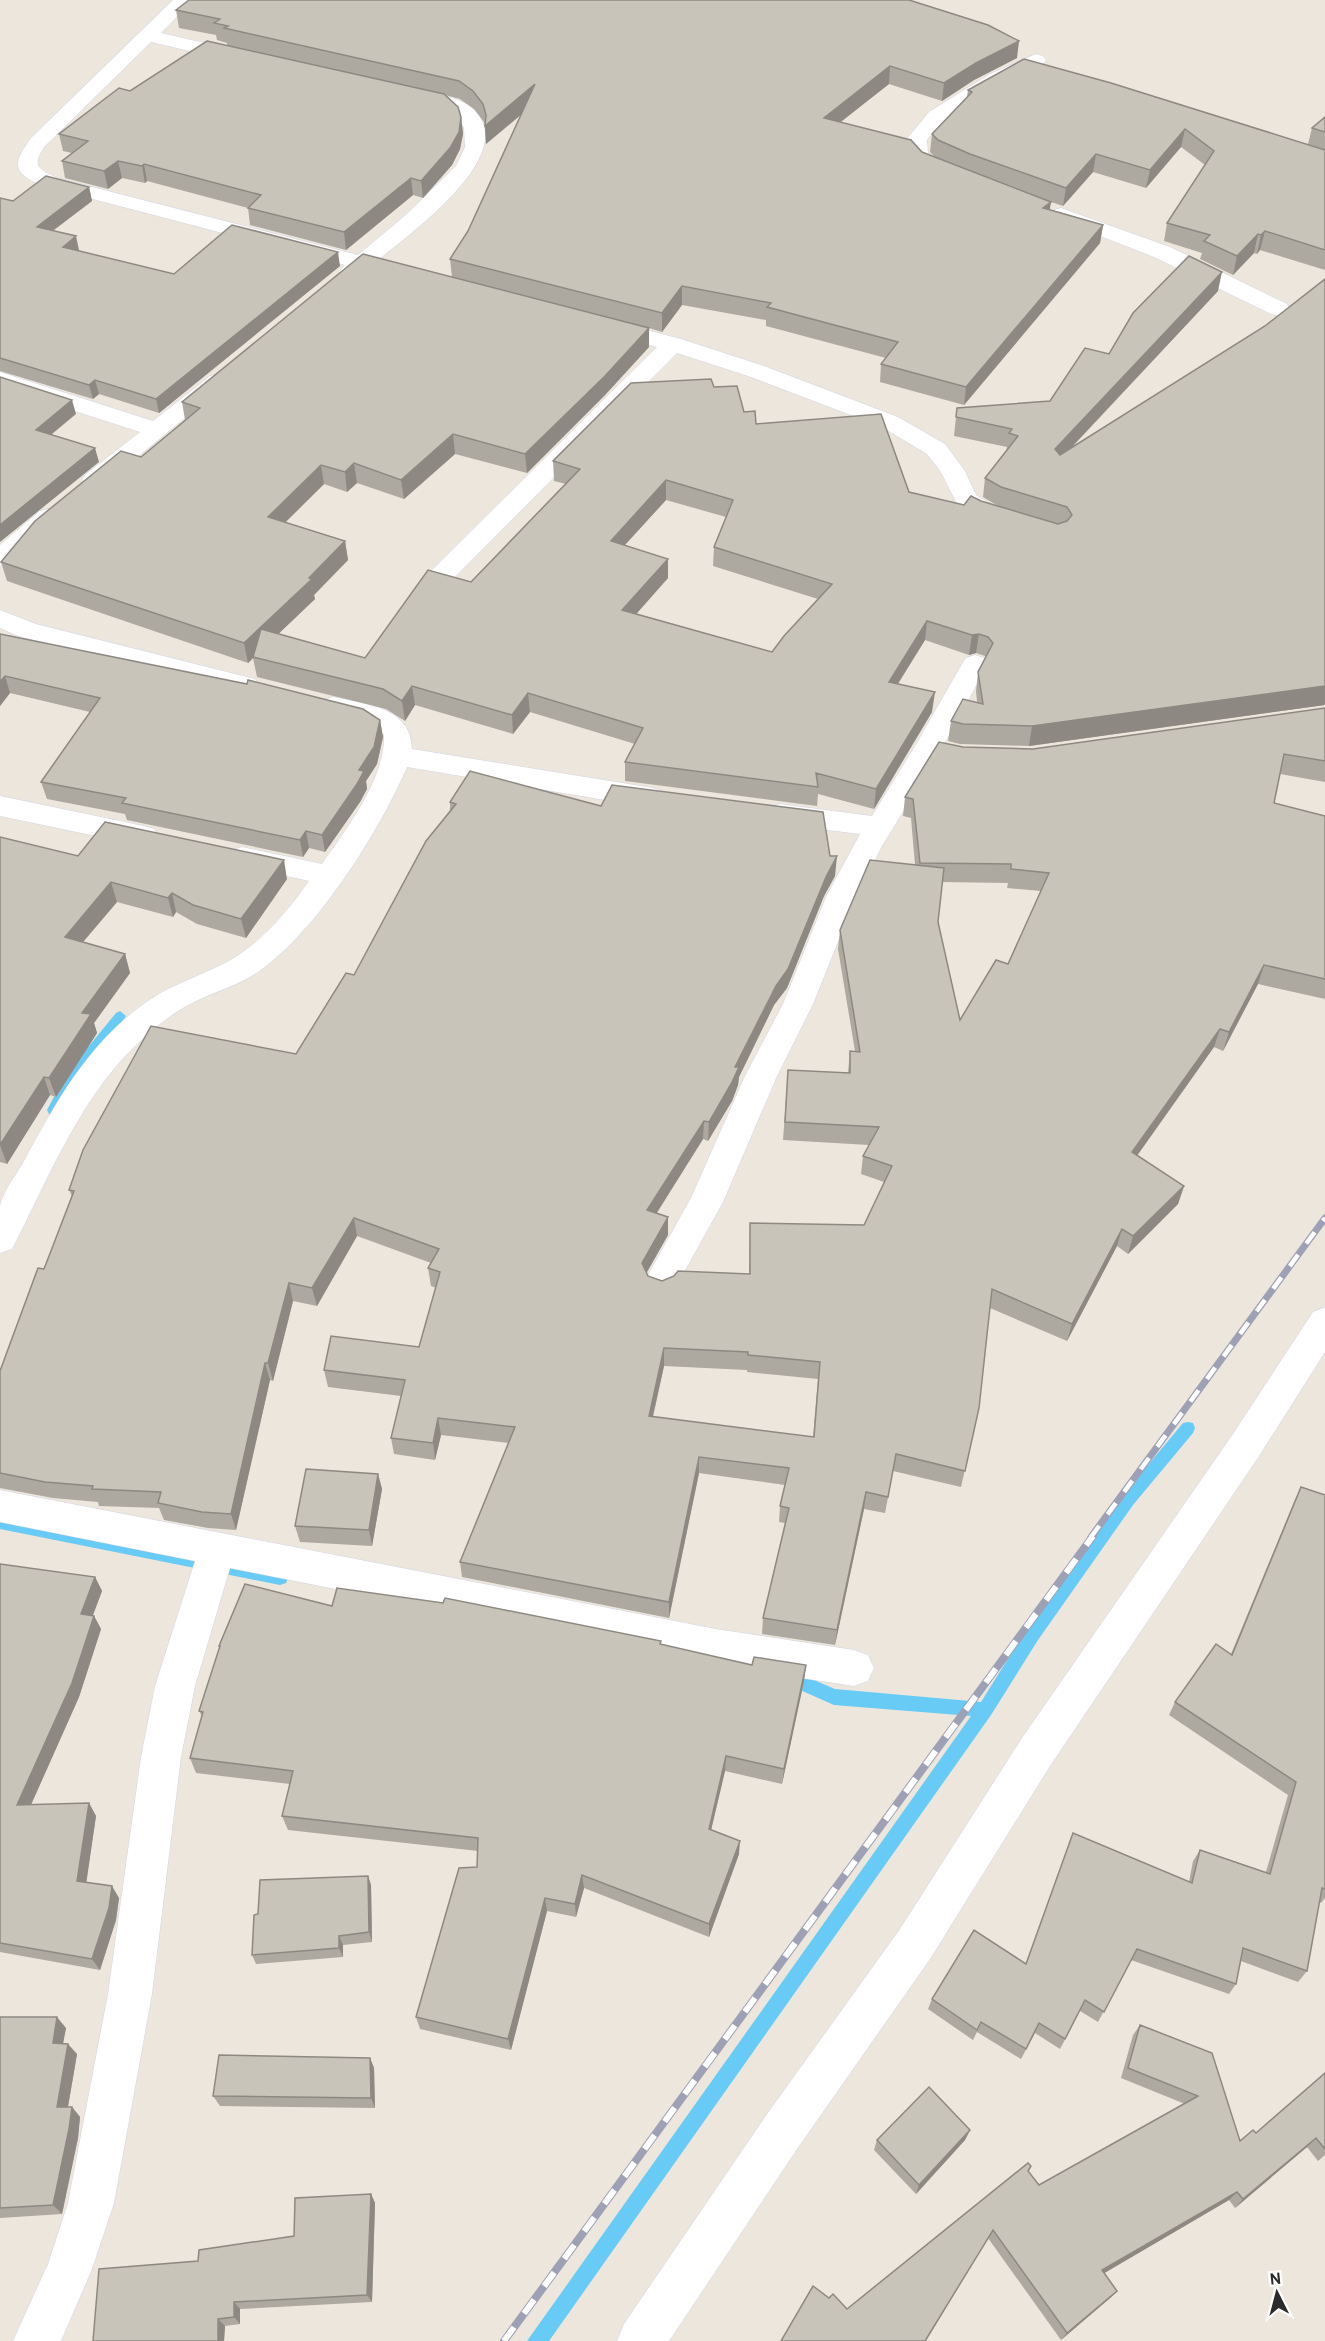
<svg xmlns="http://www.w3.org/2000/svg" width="1325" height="2341" font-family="Overpass,sans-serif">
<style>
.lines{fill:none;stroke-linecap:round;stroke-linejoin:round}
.stream{fill:#68cbf6;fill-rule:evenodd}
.minor-casing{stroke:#d1d4e4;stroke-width:1}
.minor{fill:#fff;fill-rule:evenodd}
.rail-far1-casing{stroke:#9ea1b6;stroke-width:7}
.rail-casing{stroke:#9ea1b6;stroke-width:8}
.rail-far1{stroke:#fff;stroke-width:4.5;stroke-dasharray:14;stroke-linecap:butt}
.rail{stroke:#fff;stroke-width:6;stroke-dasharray:17;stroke-linecap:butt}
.wall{fill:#ada9a0;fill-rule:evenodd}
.shaded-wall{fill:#8d8982}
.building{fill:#c9c4ba;stroke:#8d8982;stroke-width:1.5;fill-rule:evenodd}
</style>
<rect width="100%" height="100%" fill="#ede6dc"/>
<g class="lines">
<g class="stream">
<path d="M120 1011 126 1016 124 1019 76 1081 59 1114H49L47 1110 66 1074 116 1013Z"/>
<path d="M1188 1422 1193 1423 1195 1428 1193 1433 1133 1505 1038 1640 991 1715 549 2341H527L971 1716 834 1705 782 1682 780 1677 782 1672 788 1669 835 1689 981 1702 1026 1630 1123 1495 1183 1423Z"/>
<path d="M0 1515 280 1571 286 1573 288 1578 286 1583 280 1585 0 1529Z"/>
</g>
<defs>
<g id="minor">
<path d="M173 0H193L161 33 248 53 251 57 248 61 241 63 151 42 45 146C31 166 38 169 57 178L358 255 407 214 456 166 465 147 464 128 458 117 446 109 408 100 405 96 408 92 415 90C433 94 458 96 472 108 524 153 408 235 378 260L406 267 409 272 406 277 398 279 366 270C357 277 353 279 342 277L339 272 345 265 43 186C12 173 12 164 31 138Z"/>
<path d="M1036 54 1043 56 1046 60 1043 64C1001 83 956 104 927 140L928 153C937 162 953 164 960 174L957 178C943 182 913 170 908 154 906 150 907 143 907 139L929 112 990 74Z"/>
<path d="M1061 208 1170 247 1287 304 1290 309 1287 314 1279 316 1271 314 1154 257 1054 218 1050 214 1054 210Z"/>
<path d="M604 319 681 339 764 366 898 417 945 444 965 471 976 495 997 508 1018 514 1021 519 1018 524 1009 526 979 518 957 504 941 472 927 454 882 427 748 376 677 353 450 582 441 584 432 582 428 576 432 570 657 347 596 331 593 326 596 321Z"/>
<path d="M0 372 153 421 210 376 218 374 226 376 230 381 103 485 94 487 85 485 82 480 85 475 140 432 0 387Z"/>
<path d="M49 509 58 511 61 516 58 521 9 563 0 566V545L40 511Z"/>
<path d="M0 610 36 624 255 679 259 685 255 691 245 694 18 636 0 628Z"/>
<path d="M975 655 984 658 988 664 942 748 882 846 856 897 813 1004 777 1076 723 1202 673 1292 661 1296 649 1292 644 1282 691 1198 745 1076 783 1004 826 897 860 834 779 824 769 821 765 814 769 807 779 804 872 816 914 748 962 664 966 658Z"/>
<path d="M333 697C365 703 412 708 412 749L653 788 663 791 667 798 663 805 653 808 407 767C379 832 317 931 258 972 239 985 217 991 196 1001 173 1012 152 1029 134 1047 78 1102 48 1179 12 1249L0 1253C0 1238 0 1221 0 1207 2 1193 16 1175 23 1163 57 1100 90 1040 151 999 175 983 203 975 229 961 261 943 288 911 309 881L232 864 227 857 232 850 242 847 322 864C346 830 386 777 384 735 368 719 345 718 323 712L319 706 323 700Z"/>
<path d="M0 796 144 826 154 829 158 836 154 843 144 846 0 816Z"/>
<path d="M1325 1307V1352L1259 1456 1050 1766 930 1959 797 2149 669 2341H617L624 2324 765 2117 900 1929 1022 1738 1233 1434 1313 1312Z"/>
<path d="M0 1490 716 1629 854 1650 868 1655 874 1668 868 1681 854 1686 716 1665 230 1568 195 1686 181 1757 152 1994 114 2203 92 2269 61 2341H13L48 2264 68 2203 108 1994 141 1757 155 1686 195 1561 0 1522Z"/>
</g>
</defs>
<use href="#minor" class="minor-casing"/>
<use href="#minor" class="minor"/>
<defs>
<path id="rail-far1" d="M1091 1537 1325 1218"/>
<path id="rail" d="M504 2341 1093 1536"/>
</defs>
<use href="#rail-far1" class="rail-far1-casing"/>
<use href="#rail" class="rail-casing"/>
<use href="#rail-far1" class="rail-far1"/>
<use href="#rail" class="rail"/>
</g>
<g class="wall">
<path d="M176 10 1017 58 974 80 942 101 889 84 840 122 935 157 930 152 932 134 967 97 968 90 1308 144 1312 128 1325 117V270L1260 250 1257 254 1254 253 1233 275 1200 259 1202 253 1164 241 1167 223 1205 165 1181 147 1146 188 1093 172 1063 206 1051 202 1049 209 1103 225 1100 243 964 405 880 382 881 364 886 358 766 326V320L682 305 662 332 649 328V347L605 395 527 473 455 454 404 499 357 483 347 492 324 484 286 522 345 541 348 560 314 595 315 599 278 634 365 658 471 582 566 484 554 481 553 461 714 387 744 412 756 424 909 492 964 505 981 501 998 506 983 497 985 478 1006 451 1007 447 954 436 957 408 1050 401 1109 354 1218 291 1073 446 1265 326 1325 279V705L1029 746 960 744 948 741 951 721 977 702 976 691 978 672 986 657 985 656 976 653 969 655 925 640 898 684 932 712 874 809 818 794 817 806 625 781V762L635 744 530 712 513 734 415 705 405 721 386 709 257 677 253 658 248 663 7 581 1 562 141 457 185 420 182 402 452 277 450 259 468 231 522 114 486 144 485 126 484 122 474 109 460 99 445 95 461 117 463 134 460 149 452 165 423 198 413 195 346 250 250 225 248 208 147 181 145 183 122 178 108 189 65 178 62 161 72 153 63 151 59 134 130 91 227 46V43L217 40 216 35 179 28ZM666 500 726 517 714 547 713 566 818 599 772 652 636 614 668 578V559L625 545Z"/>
<path d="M89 187 92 201 53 231 79 250 78 251 174 274 340 266 159 413 99 394 93 399 0 371V198L13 201Z"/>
<path d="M0 634 380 720 383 737 377 764 366 781 367 789 360 802 325 852 309 848 303 857 127 820 125 814 47 799 41 782 90 712 10 693 0 706Z"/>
<path d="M1325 708V782L1280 774 1274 803 1325 816V999L1258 984 1223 1051 1214 1047 1137 1155 1184 1186 1178 1204 1128 1254 1117 1246 1067 1341 990 1308 979 1408 961 1487 893 1471 885 1513 864 1509 835 1645 762 1634 763 1618 785 1523 779 1522 780 1506 785 1485 699 1473 669 1618 462 1577 460 1562 509 1443 441 1435 435 1460 394 1454 391 1438 401 1396 328 1387 324 1370 419 1347 436 1288 431 1286 428 1268 431 1263 357 1236 317 1306 293 1301 273 1381 270 1380 236 1530 208 1528 164 1520 159 1508 99 1506 98 1502 53 1498 0 1488V1489V1371L44 1269 72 1196 69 1190 296 1054 354 975 450 811V802L601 806 830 856 835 876 824 896 787 988 774 1005 739 1077 738 1085 732 1101 708 1141 703 1139 657 1213 668 1217V1235L646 1273 648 1276 662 1281 749 1274 750 1223 864 1225 884 1182 861 1174 863 1156 869 1145 783 1140 788 1070 848 1073 850 1051H855L838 949 840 930 915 865 911 818 903 816 905 797 963 747 1033 749ZM942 882 1008 883 1007 888 1041 891 1008 964 960 1020 938 922ZM664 1366 747 1370V1372L818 1379 813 1437 653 1417Z"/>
<path d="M0 837 78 856 287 879 246 938 197 924 176 912 173 917 117 902 83 942 125 954 130 973 94 1023 97 1033 56 1097 50 1095 7 1164 0 1162Z"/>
<path d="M378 1474 382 1489 372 1546 300 1542 295 1526Z"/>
<path d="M1301 1487 1325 1495V1898L1321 1903 1319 1902 1307 1971 1298 1982 1241 1961 1236 1984 1229 1994 1131 1960 1098 2022 1080 2011 1060 2049 1035 2033 1021 2059 977 2032 973 2040 928 2009 932 1999 1026 1963 1073 1833 1189 1882 1193 1861 1200 1850 1266 1872 1288 1795 1169 1715 1175 1702 1231 1654 1294 1502Z"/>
<path d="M0 1564 95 1577 102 1591 93 1615 94 1616 101 1629 79 1697 31 1805 89 1803 96 1816 86 1882 119 1898 116 1920 100 1970 0 1952Z"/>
<path d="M332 1606 661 1645 804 1681 782 1784 725 1771 711 1830 739 1854 709 1937 584 1888 576 1917 547 1911 511 2050 420 2029 416 2017 477 1867 478 1851 288 1830 282 1816 290 1784 196 1773 190 1758 202 1716 199 1711 220 1649 219 1646Z"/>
<path d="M368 1876 371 1885 372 1942 343 1945V1957L256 1964 252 1955 258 1914Z"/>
<path d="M0 2017 66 2028 63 2043 77 2054 68 2107H72L80 2117 78 2138 62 2214 0 2218Z"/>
<path d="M1140 2025 1212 2053 1240 2141 1253 2130 1256 2133 1325 2073V2155L1318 2161 1307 2147 1235 2208 1229 2200 1104 2273 1117 2291 1110 2298 1061 2340 988 2238 926 2341H781L813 2286 829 2298 833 2294 847 2309 1028 2163 1031 2166 1028 2171 1039 2185 1185 2104 1121 2078 1133 2035Z"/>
<path d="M370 2058 374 2068 375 2108 220 2106 213 2096Z"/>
<path d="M970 2130 965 2140 916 2194 874 2150 877 2140Z"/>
<path d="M371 2194 375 2203 372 2302 240 2309V2324L225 2326 224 2341H93L198 2261 294 2236Z"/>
</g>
<g class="shaded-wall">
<path d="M1019 41 1017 58 974 80 942 101 944 83 976 63Z"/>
<path d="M890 66 889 84 823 136 824 118Z"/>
<path d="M535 84 536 102 486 144 485 126Z"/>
<path d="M461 117 463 134 460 149 452 165 423 198 421 181Z"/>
<path d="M1185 129 1181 147 1146 188 1150 170Z"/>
<path d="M1096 154 1093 172 1063 206 1066 188Z"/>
<path d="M118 161 122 178 108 189 104 171Z"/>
<path d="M144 164 147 181 145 183 142 166Z"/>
<path d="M411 178 413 195 346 250 344 232Z"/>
<path d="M89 187 92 201 40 240 37 227Z"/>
<path d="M1051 202 1048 220 1043 208Z"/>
<path d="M1103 225 1100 243 964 405 966 387Z"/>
<path d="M1265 231 1260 250 1257 254 1261 235Z"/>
<path d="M1258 234 1254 253 1233 275 1237 256Z"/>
<path d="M76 236 79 250 66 261 63 247Z"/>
<path d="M338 252 340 266 159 413 156 399Z"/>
<path d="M1222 272 1218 291 1052 468 1055 449Z"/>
<path d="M682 286V305L662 332V313Z"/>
<path d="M649 328V347L605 395 527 473 525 454Z"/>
<path d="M95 380 99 394 93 399 89 385Z"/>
<path d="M72 400 76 414 40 444 36 430Z"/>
<path d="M453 434 455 454 404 499 401 480Z"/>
<path d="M95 448 99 462 0 542V525Z"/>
<path d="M354 463 357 483 347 492 345 472Z"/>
<path d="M321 465 324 484 271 536 268 517Z"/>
<path d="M666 480V500L611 560V541Z"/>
<path d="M345 541 348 560 314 595 315 599 248 663 244 643Z"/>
<path d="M668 559V578L622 630V610Z"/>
<path d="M927 621 925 640 887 701 889 682Z"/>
<path d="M979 634 976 653 969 655 972 635Z"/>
<path d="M5 676 10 693 0 706V682Z"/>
<path d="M412 686 415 705 405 721 402 701Z"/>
<path d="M1325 686V705L1029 746 1032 726Z"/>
<path d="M935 692 932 712 874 809 876 789Z"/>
<path d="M528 693 530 712 513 734 512 715Z"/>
<path d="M380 720 383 737 377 764 366 781 367 789 360 802 325 852 322 835 359 770Z"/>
<path d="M306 831 309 848 303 857 300 840Z"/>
<path d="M837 856 835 876 824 896 787 988 774 1005 739 1077 738 1085 732 1101 708 1141 709 1122 826 877Z"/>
<path d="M284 860 287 879 246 938 241 919Z"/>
<path d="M111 882 117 902 71 956 65 937Z"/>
<path d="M172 893 176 912 173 917 168 898Z"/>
<path d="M125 954 130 973 94 1023 97 1033 56 1097 49 1078 82 1013Z"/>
<path d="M1264 965 1258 984 1223 1051 1229 1032Z"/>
<path d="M1220 1029 1214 1047 1127 1170 1132 1152Z"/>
<path d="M44 1077 50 1095 7 1164 0 1145Z"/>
<path d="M704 1121 703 1139 647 1228V1210Z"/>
<path d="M1184 1186 1178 1204 1128 1254 1133 1236Z"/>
<path d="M668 1217V1235L642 1281V1263Z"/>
<path d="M354 1218 357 1236 317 1306 312 1288Z"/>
<path d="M1122 1229 1117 1246 1067 1341 1072 1324Z"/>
<path d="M289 1283 293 1301 273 1381 268 1363Z"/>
<path d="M664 1348V1366L649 1433V1416Z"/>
<path d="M265 1363 270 1380 236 1530 231 1514Z"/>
<path d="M438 1418 441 1435 435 1460 433 1443Z"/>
<path d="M699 1457V1473L669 1618V1602Z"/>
<path d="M378 1474 382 1489 372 1546 369 1530Z"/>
<path d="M866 1492 864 1509 835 1645 837 1630Z"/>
<path d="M95 1577 102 1591 88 1628 81 1614Z"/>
<path d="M94 1616 101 1629 79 1697 25 1818 17 1805Z"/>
<path d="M806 1665 804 1681 782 1784 784 1769Z"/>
<path d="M726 1756 725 1771 708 1843 709 1829Z"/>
<path d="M89 1803 96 1816 85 1892 77 1881Z"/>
<path d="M740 1841 739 1854 709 1937V1924Z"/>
<path d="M582 1875 584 1888 576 1917 575 1904Z"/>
<path d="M368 1876 371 1885 372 1942 369 1932Z"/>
<path d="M112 1886 119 1898 116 1920 100 1970 92 1959Z"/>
<path d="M545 1898 547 1911 511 2050 508 2039Z"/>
<path d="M339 1936 343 1945V1957L339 1948Z"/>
<path d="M57 2017 66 2028 61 2054 53 2043Z"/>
<path d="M68 2044 77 2054 66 2118 57 2107Z"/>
<path d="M370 2058 374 2068 375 2108 371 2098Z"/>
<path d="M72 2107 80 2117 78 2138 62 2214 53 2205Z"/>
<path d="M970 2130 965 2140 916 2194 919 2185Z"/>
<path d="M1316 2138 1307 2147 1235 2208 1243 2199Z"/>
<path d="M1237 2192 1229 2200 1096 2278 1102 2270Z"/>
<path d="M371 2194 375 2203 372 2302 367 2295Z"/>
<path d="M1117 2291 1110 2298 1061 2340 1067 2333Z"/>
<path d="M234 2302 240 2309V2324L234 2317Z"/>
<path d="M218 2319 225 2326 224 2341H218Z"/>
</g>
<g class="building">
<path d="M189 0H909L988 25 1019 41 976 63 944 83 890 66 824 118 911 140 922 152 1051 202 1043 208 1103 225 966 387 881 364 898 342 767 307 771 303 682 286 662 313 450 259 468 231 535 84 485 126 486 115 483 104 473 91 459 81 224 28 228 26 214 23 220 19 176 10Z"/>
<path d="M207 41 444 94 458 107 461 117 459 132 450 148 421 181 411 178 344 232 248 208 261 195 144 164 142 166 118 161 104 171 62 161 88 141 59 134 119 88 130 91Z"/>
<path d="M1024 59 1111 83 1325 150V250L1265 231 1261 235 1258 234 1237 256 1204 241 1210 235 1167 223 1214 151 1185 129 1150 170 1096 154 1066 188 970 154 938 140 932 134 972 92 968 90Z"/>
<path d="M1325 117V132L1312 128Z"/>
<path d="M46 176 89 187 37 227 76 236 63 247 174 274 232 225 338 252 156 399 95 380 89 385 0 358V198L13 201Z"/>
<path d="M363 254 649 328 605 376 525 454 453 434 401 480 354 463 345 472 321 465 268 517 345 541 309 578 312 579 244 643 1 562 35 521 121 451 141 457 200 408 182 402Z"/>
<path d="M1189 256 1222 272 1055 449 1060 455 1265 326 1325 279V686L1032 726 963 724 951 721 963 699 983 704 978 672 993 643 988 637 979 634 972 635 927 621 889 682 935 692 876 789 816 773 818 787 625 762 643 728 528 693 512 715 412 686 402 701 383 689 253 657 261 629 365 658 428 570 471 582 580 469 553 461 631 383 711 379 714 387 737 386 744 412 755 411 756 424 881 414 909 492 964 505 971 496 981 501 1058 524 1067 521 1072 515 1067 507 1001 487 985 478 1018 436 1009 433 1012 429 956 417 957 408 1050 401 1085 348 1109 354 1133 313ZM666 480 733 500 714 547 832 584 784 636 772 652 622 610 668 559 611 541Z"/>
<path d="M0 377 72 400 36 430 95 448 0 525Z"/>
<path d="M0 634 247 684 248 680 363 709 380 720 374 747 359 770 364 771 357 784 322 835 306 831 300 840 122 803 126 798 41 782 100 698 5 676 0 682Z"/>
<path d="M1325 708V761L1284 754 1274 803 1325 816V979L1264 965 1229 1032 1220 1029 1132 1152 1184 1186 1133 1236 1122 1229 1072 1324 992 1289 979 1408 965 1471 896 1454 888 1497 866 1492 837 1630 763 1618 789 1508 780 1506 789 1468 699 1457 669 1602 460 1562 515 1427 438 1418 433 1443 391 1438 405 1380 324 1370 331 1336 419 1347 440 1272 428 1268 439 1249 354 1218 312 1288 289 1283 268 1363H265L231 1514 202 1512 158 1503 161 1492 92 1489 93 1486 45 1482 0 1473V1371L38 1268 44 1269 74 1191 69 1190 83 1150 151 1026 296 1054 346 973 354 975 426 841 456 804 450 802 470 771 601 806 612 785 823 812 830 856H837L826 877 788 969 776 986 735 1067H739L732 1082 709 1122 704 1121 647 1210 668 1217 642 1263 648 1276 662 1281 674 1276 678 1271 750 1274V1223L864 1225 892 1166 863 1156 879 1127 785 1122 788 1070 850 1073V1051L860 1052 840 930 870 860 944 868 938 922 960 1020 996 960 1008 964 1049 873 1011 869V864L920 863 913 799 905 797 939 742 963 747 1033 749ZM664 1348 748 1352V1355L820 1362 814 1437 649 1416Z"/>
<path d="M105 822 284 860 241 919 193 905 172 893 168 898 111 882 65 937 125 954 82 1013 91 1014 49 1078 44 1077 0 1145V837L78 856Z"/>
<path d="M306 1469 378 1474 369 1530 295 1526Z"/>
<path d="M1301 1487 1325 1495V1889L1322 1888 1307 1971 1243 1948 1236 1984 1137 1949 1104 2012 1085 2000 1065 2039 1039 2023 1026 2049 981 2022 977 2030 932 1999 974 1930 1026 1964 1073 1833 1192 1883 1200 1850 1270 1874 1296 1782 1175 1702 1216 1644 1232 1655Z"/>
<path d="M0 1564 95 1577 81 1614 94 1616 72 1683 17 1805 89 1803 77 1881 112 1886 109 1908 92 1959 0 1943Z"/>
<path d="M245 1584 332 1606 337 1588 443 1603 445 1598 661 1641 660 1644 752 1665 754 1657 806 1665 784 1769 726 1756 709 1829 740 1841 709 1924 582 1875 575 1904 545 1898 508 2039 416 2017 459 1868 477 1867 478 1838 282 1816 293 1771 190 1758 203 1712 199 1711 220 1646H219Z"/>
<path d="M368 1876 369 1932 339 1936V1948L252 1955 254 1915 258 1914 260 1880Z"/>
<path d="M0 2017H57L53 2043 68 2044 57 2107H72L69 2129 53 2205 0 2208Z"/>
<path d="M1140 2025 1212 2053 1240 2141 1253 2130 1256 2133 1325 2073V2149L1316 2138 1243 2199 1237 2192 1102 2270 1117 2291 1067 2333 993 2230 925 2341H781L813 2286 829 2298 833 2294 847 2309 1028 2163 1031 2166 1028 2171 1039 2185 1198 2096 1128 2068Z"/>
<path d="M219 2055 370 2058 371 2098 213 2096Z"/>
<path d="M929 2087 970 2130 919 2185 877 2140Z"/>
<path d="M371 2194 367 2295 234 2302V2317L218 2319V2341H93L99 2269 198 2261 199 2250 294 2236 295 2198Z"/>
</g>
<g transform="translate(1277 2293) rotate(354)" stroke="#ffffff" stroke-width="4.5" paint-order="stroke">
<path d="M0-4.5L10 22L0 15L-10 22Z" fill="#2b2b2b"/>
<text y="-9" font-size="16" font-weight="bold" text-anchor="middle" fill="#2b2b2b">N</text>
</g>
</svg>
